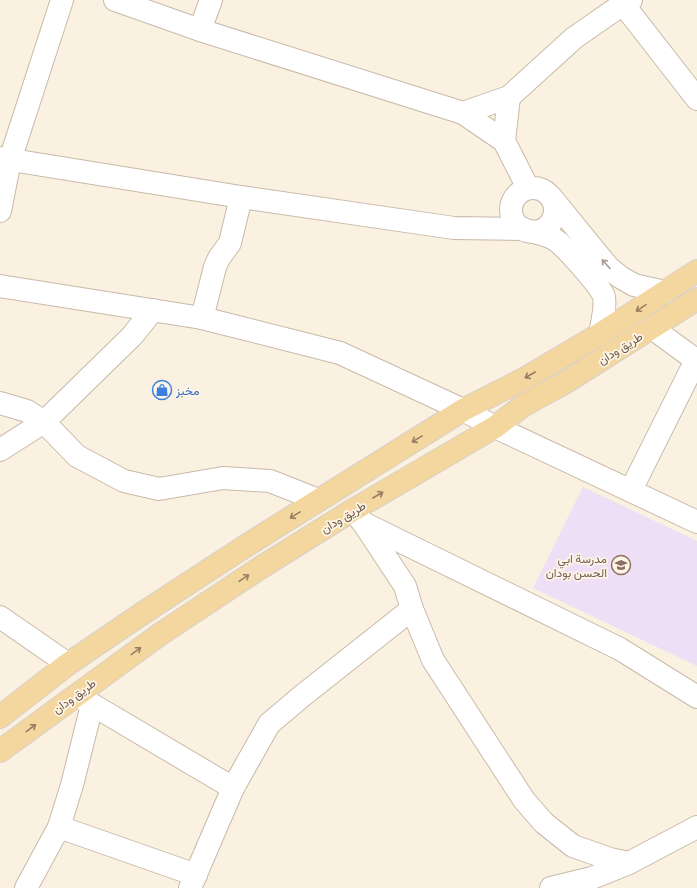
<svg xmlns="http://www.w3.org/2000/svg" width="697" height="888" font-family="'PT Sans Narrow',Vazirmatn,sans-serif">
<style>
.education{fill:#eedef6}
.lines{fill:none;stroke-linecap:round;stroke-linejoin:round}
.minor-casing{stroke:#c9b9a9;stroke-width:24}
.major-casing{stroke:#d7d0cc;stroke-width:24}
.minor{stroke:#fff;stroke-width:22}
.major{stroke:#f4d79e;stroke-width:22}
.oneway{stroke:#a99b92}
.oneway2{stroke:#977e63}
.labels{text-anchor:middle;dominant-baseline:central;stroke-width:3.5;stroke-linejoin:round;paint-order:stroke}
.street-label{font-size:12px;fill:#6f584a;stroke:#fdf5e6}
.shop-label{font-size:12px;fill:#366cbe;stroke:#fdf5e6;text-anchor:start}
.education-label{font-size:12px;fill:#785e54;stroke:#fdf5e6;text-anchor:end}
</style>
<rect width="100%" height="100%" fill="#faf1e1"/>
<path class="education" d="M583 487 697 541V666L533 588Z"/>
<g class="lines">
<defs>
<g id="minor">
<path d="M115 0 200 30 463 113 504 141 528 188"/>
<path d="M623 4 697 99"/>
<path d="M200 30 211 0"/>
<path d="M463 113 509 97 574 38 623 4 631 0"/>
<path d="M504 141 509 97"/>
<path d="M0 158 241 197 454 228 524 229"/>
<circle cx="533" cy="210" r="22"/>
<path d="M551 197 608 267 620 277 634 285 665 292"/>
<path d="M0 211 10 160 62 0"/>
<path d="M530 231C538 233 547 235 554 239 563 244 602 287 604 297 606 308 602 322 600 334"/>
<path d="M0 286 202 318 340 353 463 410 495 427 697 522"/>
<path d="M202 318 215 267 219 258 230 243 241 197"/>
<path d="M652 328 697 361"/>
<path d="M0 403 27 411 44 422 77 456 124 481 159 489 223 478 270 481 318 500"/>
<path d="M0 450 44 422 132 336 153 310"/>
<path d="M631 490 696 360"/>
<path d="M353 510 364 524 405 586 412 609 433 660 524 800 544 823 573 846 610 859 629 863"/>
<path d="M365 524 620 649 697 697"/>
<path d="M0 617 68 664"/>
<path d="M81 698 233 788"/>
<path d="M59 827 196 875"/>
<path d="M26 888 59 827 72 785 92 705"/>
<path d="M190 888 233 788 269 724 302 696 412 609"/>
<path d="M551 888 592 878 629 863 697 827"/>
</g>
<g id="major">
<path d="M0 717 68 664 143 613 244 547 463 410 524 379 600 334 697 271"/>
<path d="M0 751 159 635 260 568 353 510 495 427 524 405 566 382 697 299"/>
</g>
</defs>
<use href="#minor" class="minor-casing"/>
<use href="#major" class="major-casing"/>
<use href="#minor" class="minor"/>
<use href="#major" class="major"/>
</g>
<defs><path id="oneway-shaft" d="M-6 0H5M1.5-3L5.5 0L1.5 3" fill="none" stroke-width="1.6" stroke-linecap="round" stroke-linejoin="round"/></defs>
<use class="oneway" href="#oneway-shaft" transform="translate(606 264) rotate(-132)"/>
<g class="oneway2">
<use href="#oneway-shaft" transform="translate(641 308) rotate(146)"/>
<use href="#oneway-shaft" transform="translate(530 375) rotate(150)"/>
<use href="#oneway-shaft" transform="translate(417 439) rotate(148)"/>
<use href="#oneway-shaft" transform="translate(378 495) rotate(-30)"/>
<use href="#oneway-shaft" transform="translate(295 515) rotate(148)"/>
<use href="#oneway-shaft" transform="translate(244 578) rotate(-34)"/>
<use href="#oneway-shaft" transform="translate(136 651) rotate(-36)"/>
<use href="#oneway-shaft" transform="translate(31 728) rotate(-37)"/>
</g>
<defs>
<symbol id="shop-ring" viewBox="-11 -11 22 22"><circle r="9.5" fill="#fdf5e6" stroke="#3f7fe0" stroke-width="1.5"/><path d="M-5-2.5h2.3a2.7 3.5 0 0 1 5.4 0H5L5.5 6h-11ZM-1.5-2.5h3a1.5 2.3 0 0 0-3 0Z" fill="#3f7fe0"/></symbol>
<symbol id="school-ring" viewBox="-11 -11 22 22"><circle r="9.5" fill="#fdf5e6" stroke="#8d6e63" stroke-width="1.5"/><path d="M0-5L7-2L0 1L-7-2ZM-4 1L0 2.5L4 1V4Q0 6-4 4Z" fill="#8d6e63"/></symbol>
</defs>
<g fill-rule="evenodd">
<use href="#shop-ring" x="151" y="379" width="22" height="22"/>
<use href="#school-ring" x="610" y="554" width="22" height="22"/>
</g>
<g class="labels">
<g class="street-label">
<text transform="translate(620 348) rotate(-32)">طريق ودان</text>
<text transform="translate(343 517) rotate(-31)">طريق ودان</text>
<text transform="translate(74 696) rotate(-36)">طريق ودان</text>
</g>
<g class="shop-label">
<text x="176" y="390">مخبز</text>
</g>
<g class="education-label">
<text x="607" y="558">مدرسة ابي<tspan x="607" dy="14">الحسن بودان</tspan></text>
</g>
</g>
</svg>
